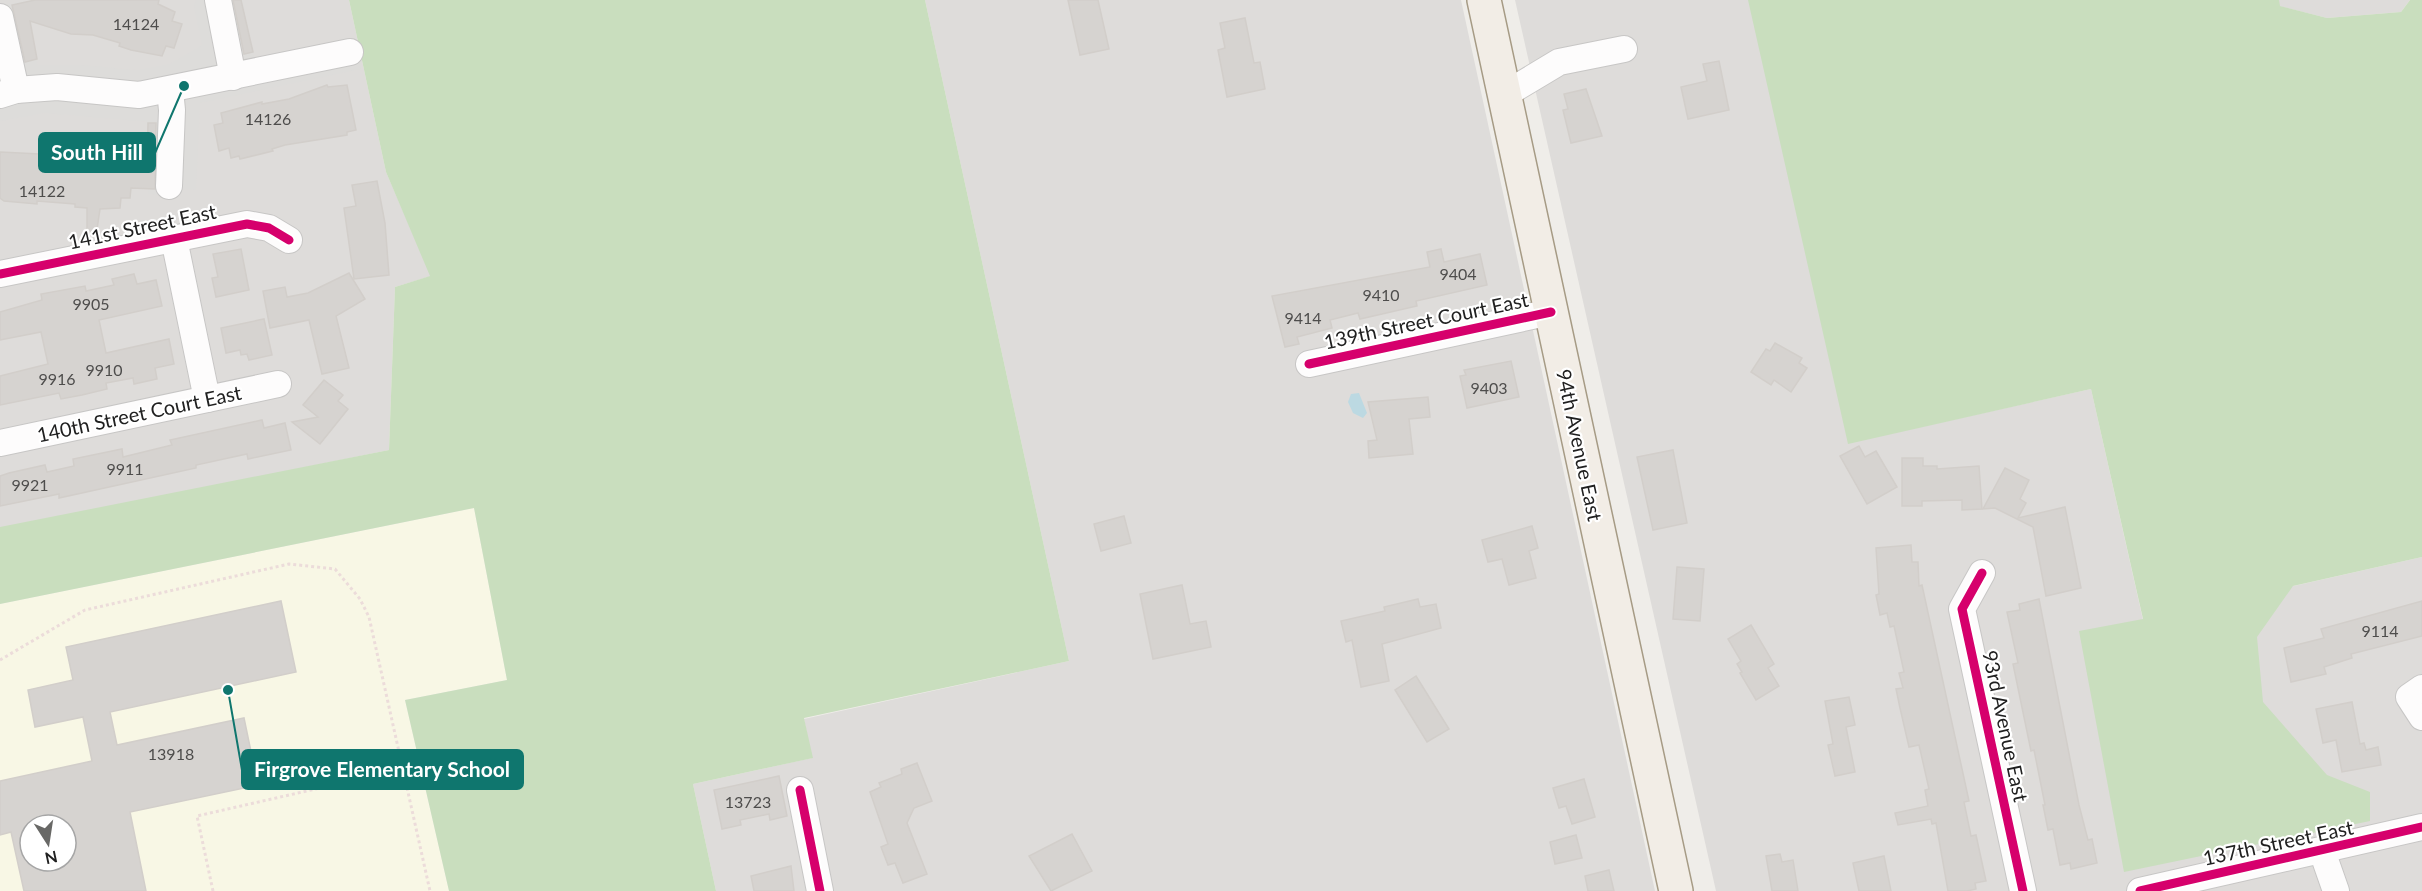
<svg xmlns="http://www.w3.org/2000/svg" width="2422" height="891" font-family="Lato,sans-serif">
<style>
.residential{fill:#dedcda}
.education{fill:#f8f7e5;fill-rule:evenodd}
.religious{fill:#dddcda}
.forest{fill:#c9debe}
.water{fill:#bcd9e2}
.building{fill:#d6d3d0;stroke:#d2ceca;stroke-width:1.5;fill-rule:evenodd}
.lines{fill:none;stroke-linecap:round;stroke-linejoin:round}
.minor-casing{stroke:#c7c6c5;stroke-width:28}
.major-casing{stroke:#a69b85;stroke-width:36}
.path{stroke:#ecdcda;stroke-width:3;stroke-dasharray:3 3;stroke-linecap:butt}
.minor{stroke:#fdfcfc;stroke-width:26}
.major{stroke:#f2ede6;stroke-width:33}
.cycleway-casing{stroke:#fff;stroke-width:13}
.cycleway{stroke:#d6006c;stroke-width:9}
.labels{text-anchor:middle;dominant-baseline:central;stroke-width:4.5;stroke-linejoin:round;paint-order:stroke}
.number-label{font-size:16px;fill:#4e4d4c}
.street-label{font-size:20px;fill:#202020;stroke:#fff}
.leader{fill:none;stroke:#0f766e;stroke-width:2}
.callout-dot{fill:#0f766e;stroke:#fff;stroke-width:2}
.callout{fill:#0f766e;stroke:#0f766e;stroke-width:2}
.callout-label{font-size:21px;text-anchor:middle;font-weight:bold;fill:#fff}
</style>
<rect width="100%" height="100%" fill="#efede9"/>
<g class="residential">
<path d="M0 0H349L386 172 431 276 395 287 389 450 0 530Z"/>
<path d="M925 0H1461L1655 891H716L693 784 812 758 804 719 1069 661Z"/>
<path d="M1515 0H2410L2401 12 2327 18 2279 6 1848 443 2091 389 2143 620 2422 557V891H1716Z"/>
</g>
<path class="education" d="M474 508 507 680 405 700 449 891H0V604ZM30 825H66V861H30Z"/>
<path class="religious" d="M196 0H243L254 58 354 38 361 69 200 103 196 190 181 189 180 196 148 194 151 122 45 113 0 121V6L23 1 38 65H80L137 70 170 64 202 45 194 6Z"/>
<g class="forest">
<path d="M349 0H925L1069 661 804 718 813 758 693 784 716 891H449L405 700 507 680 474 508 0 604V527L389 450 395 287 430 276 386 172Z"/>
<path d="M1748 0H2279L2280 6 2327 18 2401 12 2410 0H2422V557L2293 586 2257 637 2263 702 2327 775 2370 792V821L2124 872 2079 631 2143 619 2091 389 1848 444Z"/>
</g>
<path class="water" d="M1359 393 1367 413 1363 418 1353 413 1348 402 1351 394Z"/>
<g class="building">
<path d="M35 0H159L158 4 175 12 172 21 182 24 174 48 166 46 162 56 131 50 119 46 120 43 93 35 71 34 30 21 37 59 25 62 12 5Z"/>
<path d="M233 0H241L253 52 244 54Z"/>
<path d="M1068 0H1098L1109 49 1080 55Z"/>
<path d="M1245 18 1254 63 1260 62 1265 89 1227 97 1218 50 1225 48 1220 23Z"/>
<path d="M1719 61 1729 110 1688 119 1681 87 1707 81 1703 64Z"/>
<path d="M327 85 328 87 347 85 356 130 347 132V135L285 145 272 149 273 151 240 159 239 156 231 158 229 148 219 151 214 125 223 123 221 113 262 102V104L289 99Z"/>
<path d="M1586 89 1602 136 1571 143 1563 110 1568 109 1564 94Z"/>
<path d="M148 123H156L155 189 131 188 130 198H121L120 208 100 209 96 236 87 235V208L75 207V204L37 201V204L4 201 0 198V152L80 156 147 165Z"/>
<path d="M377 181 385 223 389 275 354 279 344 208 356 206 352 185Z"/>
<path d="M241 249 249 290 216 297 212 278 218 277 213 254Z"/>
<path d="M1441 249 1444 262 1480 254 1487 285 1416 301 1417 306 1360 319 1358 313 1330 320 1332 328 1297 337 1299 344 1285 347 1272 296 1430 267 1427 252Z"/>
<path d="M349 273 365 299 336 316 349 368 322 374 309 320 270 328 263 291 285 287 287 297 308 293Z"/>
<path d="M134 274 137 284 156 280 162 306 99 320 106 353 169 339 174 364 155 368 157 379 134 384 133 378 106 383 107 389 82 395 61 399 59 393 0 405V376L48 364 41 332 0 340V312L42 300 41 294 85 286 86 291 114 285 112 279Z"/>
<path d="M264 319 272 355 249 360 247 354 241 355 240 350 226 353 221 328Z"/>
<path d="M1775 343 1802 358 1799 363 1807 368 1791 392 1774 380 1771 385 1751 372 1766 349 1770 351Z"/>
<path d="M1511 361 1519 397 1467 408 1460 376 1466 375 1464 370Z"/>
<path d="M324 380 343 395 338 401 348 409 320 444 292 422 318 417 303 405Z"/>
<path d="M1428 397 1430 417 1409 419 1413 454 1369 458 1368 441 1377 440 1368 402Z"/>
<path d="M262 420 264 428 285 423 291 450 248 459 247 454 196 465V468L59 498V494L0 506V476L9 473 45 465 47 472 74 466 73 459 122 449 123 457 172 445 170 440Z"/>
<path d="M1859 446 1865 457 1876 451 1897 487 1867 504 1840 456Z"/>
<path d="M1673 450 1687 523 1653 530 1637 457Z"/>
<path d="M1902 458H1923V466H1937V469L1979 466 1982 509 1962 510V500L1922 501V506H1902Z"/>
<path d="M2005 468 2029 480 2020 499 2026 503 2018 518 2065 507 2081 588 2046 596 2033 527 1995 508 1983 509Z"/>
<path d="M1124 516 1131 543 1101 551 1094 524Z"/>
<path d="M1532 526 1538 548 1529 551 1536 578 1509 585 1502 559 1488 562 1482 540Z"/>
<path d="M1911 545 1912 562H1918L1919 586 1922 585 1969 801 1964 802 1971 836 1976 835 1986 881 1975 883 1976 889 1967 891H1948L1936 823 1932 824 1931 819 1898 825 1895 813 1928 806 1925 790 1929 789 1919 745 1909 747 1900 708 1896 689 1903 688 1899 673 1904 672 1894 626 1890 627 1887 613 1880 615 1876 595 1879 594 1876 548Z"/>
<path d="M1677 567 1704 569 1700 621 1673 619Z"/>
<path d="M1182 585 1190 624 1206 621 1211 647 1153 659 1140 594Z"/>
<path d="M1418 599 1420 607 1436 604 1441 628 1382 644 1389 681 1361 687 1352 640 1346 642 1341 621 1385 611 1384 607Z"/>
<path d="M2039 599 2079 805 2088 840 2092 839 2097 863 2071 869 2070 863 2060 865 2053 829 2048 830 2043 805H2045L2034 750 2031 751 2013 664 2018 663 2007 612 2020 610 2019 604Z"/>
<path d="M281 601 296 672 110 712 117 745 244 718 258 785 130 812 146 891H24L11 832 0 835V781L92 761 83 717 35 727 28 690 73 680 66 647ZM30 825H66V861H30Z"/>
<path d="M2422 601V636L2351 654 2352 658 2324 667 2326 674 2291 682 2284 648 2324 638 2321 629Z"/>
<path d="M1751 625 1774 664 1768 668 1779 686 1756 700 1740 673 1742 672 1737 664 1741 661 1728 639Z"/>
<path d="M1416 676 1449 729 1427 742 1395 690Z"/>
<path d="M1849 697 1855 725 1846 727 1855 772 1835 776 1828 745 1833 744 1825 701Z"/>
<path d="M2352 702 2360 744 2364 743 2366 750 2378 747 2381 765 2342 772 2336 740 2323 743 2316 709Z"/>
<path d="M917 763 932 801 914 808 907 823 927 874 903 883 895 863 888 865 881 847 888 844 870 792 881 787 879 783 902 774 901 769Z"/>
<path d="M779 776 787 816 770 820 769 814 740 820 741 825 722 829 714 790Z"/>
<path d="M1584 779 1595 817 1572 824 1566 806 1559 808 1553 788Z"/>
<path d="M1072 834 1092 871 1051 891 1029 856Z"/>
<path d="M1576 835 1582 858 1555 864 1550 842Z"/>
<path d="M1780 854 1782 862 1793 860 1798 891H1772L1766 856Z"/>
<path d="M1884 856 1891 891H1859L1853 863Z"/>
<path d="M791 866 794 891H754L751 876Z"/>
<path d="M1609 870 1614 891H1588L1585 876Z"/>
</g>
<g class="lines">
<defs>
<g id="minor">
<path d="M218 0 233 77"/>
<path d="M0 17 16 90"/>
<path d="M0 95 16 90 57 87 139 95 350 52"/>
<path d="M1504 95 1559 62 1624 49"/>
<path d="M169 186 172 110 170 90"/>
<path d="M174 239 207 399"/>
<path d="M0 274 247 224 269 228 289 240"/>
<path d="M1309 364 1551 312"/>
<path d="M0 443 278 384"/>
<path d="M1982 573 1962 609 2023 891"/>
<path d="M2422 688 2409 697 2422 717"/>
<path d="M800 790 820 891"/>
<path d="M2322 851 2336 891"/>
<path d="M2140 891 2422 827"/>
</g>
<path id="major" d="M1484 0 1676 891"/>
</defs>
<use href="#minor" class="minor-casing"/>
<use href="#major" class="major-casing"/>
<g class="path">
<path d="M0 660 85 610 289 564 335 569 360 599 369 617 430 891"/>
<path d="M213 891 197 816 403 769"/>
</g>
<use href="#minor" class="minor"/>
<use href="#major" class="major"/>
<defs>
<g id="cycleway">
<path d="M0 274 247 224 269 228 289 240"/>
<path d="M1309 364 1551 312"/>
<path d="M1982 573 1962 609 2023 891"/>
<path d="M800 790 820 891"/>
<path d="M2140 891 2422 827"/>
</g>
</defs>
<use href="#cycleway" class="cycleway-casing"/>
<use href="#cycleway" class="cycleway"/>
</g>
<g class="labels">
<g class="number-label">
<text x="136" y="23">14124</text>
<text x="268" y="118">14126</text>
<text x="42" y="190">14122</text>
<text x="1458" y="273">9404</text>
<text x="1381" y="294">9410</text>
<text x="91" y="303">9905</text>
<text x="1303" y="317">9414</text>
<text x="104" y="369">9910</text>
<text x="57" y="378">9916</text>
<text x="1489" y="387">9403</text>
<text x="125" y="468">9911</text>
<text x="30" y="484">9921</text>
<text x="2380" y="630">9114</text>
<text x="171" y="753">13918</text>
<text x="748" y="801">13723</text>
</g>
<g class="street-label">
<text transform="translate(142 226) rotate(-12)">141st Street East</text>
<text transform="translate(1426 320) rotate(-12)">139th Street Court East</text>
<text transform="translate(139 413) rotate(-12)">140th Street Court East</text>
<text transform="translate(1580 445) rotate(78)">94th Avenue East</text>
<text transform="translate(2006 726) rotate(78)">93rd Avenue East</text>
<text transform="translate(2278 842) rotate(-12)">137th Street East</text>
</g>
</g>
<path class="leader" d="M184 86L155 153M228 690L242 770"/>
<g class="callout-dot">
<circle cx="184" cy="86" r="6"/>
<circle cx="228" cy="690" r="6"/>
</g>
<g class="callout">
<rect x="39" y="133" width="116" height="39" rx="6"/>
<rect x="242" y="750" width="281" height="39" rx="6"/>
</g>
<g class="callout-label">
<text x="97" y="160">South Hill</text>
<text x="382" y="777">Firgrove Elementary School</text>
</g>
<g transform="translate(48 843) rotate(168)"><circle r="28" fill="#ffffff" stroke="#a6a6a6" stroke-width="1.5"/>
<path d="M0-4.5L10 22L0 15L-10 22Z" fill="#686866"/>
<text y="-9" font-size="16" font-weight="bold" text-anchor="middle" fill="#202020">N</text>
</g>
</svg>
